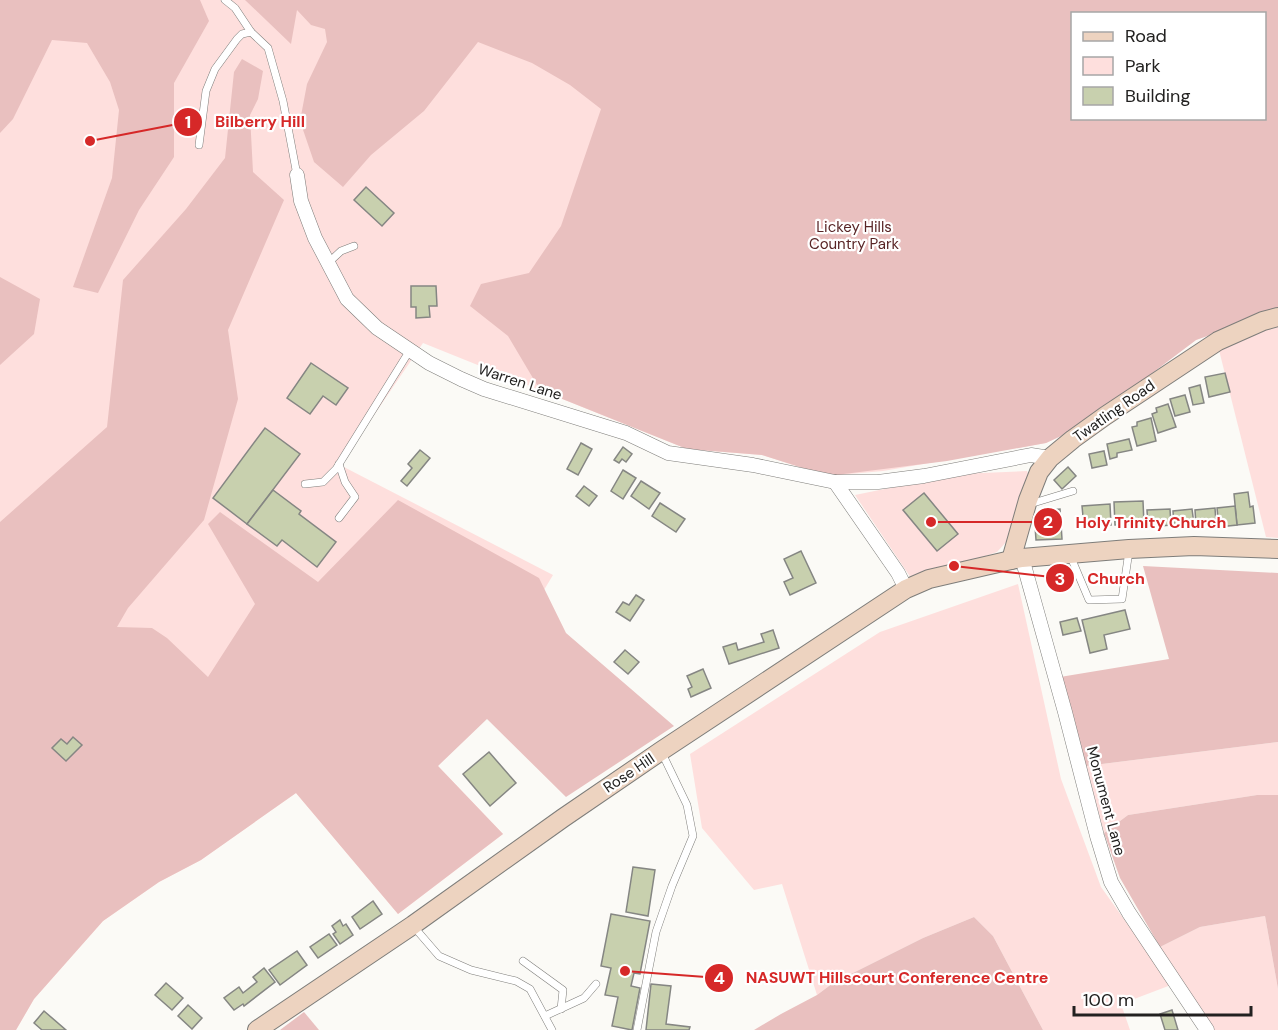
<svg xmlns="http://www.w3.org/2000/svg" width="1278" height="1030" font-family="'DM Sans',sans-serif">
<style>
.green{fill:#fedfdd;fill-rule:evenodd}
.forest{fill:#e9c0bf;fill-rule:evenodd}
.building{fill:#c8d0ae;stroke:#858683;stroke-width:1.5}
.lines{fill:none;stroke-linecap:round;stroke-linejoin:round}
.lane-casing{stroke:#7e7d7a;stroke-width:8}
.street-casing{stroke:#7e7d7a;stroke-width:15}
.secondary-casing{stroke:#7e7d7a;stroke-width:20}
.lane{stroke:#fff;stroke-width:7}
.street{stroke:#fff;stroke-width:14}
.secondary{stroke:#edd3c0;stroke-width:18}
.labels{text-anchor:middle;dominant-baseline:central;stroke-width:4.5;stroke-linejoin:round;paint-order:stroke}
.park-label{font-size:15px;fill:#592526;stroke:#fff}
.street-label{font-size:15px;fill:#222120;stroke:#fff}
.leader{fill:none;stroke:#d62828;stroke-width:2}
.callout-dot{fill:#d62828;stroke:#fff;stroke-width:2}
.mark-label{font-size:18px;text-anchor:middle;font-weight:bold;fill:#fff}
.callout-label{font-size:16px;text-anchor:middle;font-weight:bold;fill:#d62828;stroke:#fff;stroke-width:4.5;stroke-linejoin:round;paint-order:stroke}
</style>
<rect width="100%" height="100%" fill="#fbfaf6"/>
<g class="green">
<path d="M0 0H1278L1264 315 1196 340 1143 380 1061 436 1046 443 883 471 828 476 762 455 687 449 423 343 340 465 553 575 438 766 503 834 398 914 296 793 201 860 159 882 103 921 34 999 16 1030H0ZM1072 14H1264V118H1072Z"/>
<path d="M1278 324V538L1266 537 1219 350Z"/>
<path d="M1027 471 1030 478 1008 540 997 552 913 581 855 495 958 474Z"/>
<path d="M1018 584 1061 779 1101 887 1171 985 1121 1004 1130 1030H1043L993 936 974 917 923 938 833 983 817 995 782 884 754 890 702 828 690 754 880 632Z"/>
<path d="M1278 742V795H1257L1128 815 1104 833 1086 766Z"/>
<path d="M1265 916 1278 989V1030H1214L1160 947 1200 927Z"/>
</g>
<g class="forest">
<path d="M0 0H200L209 21 174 83V157L139 210 98 293 73 287 112 178 119 110 110 82 87 43 52 40 13 119 0 133Z"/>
<path d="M245 0H1278V311L1196 340 1143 380 1061 436 1046 443 947 461 828 476 762 455 687 449 540 390 508 336 470 306 481 284 529 273 561 226 601 109 570 85 532 63 478 42 424 111 371 155 343 187 314 162 300 121 307 84 327 42 325 29 311 25 297 10 291 44ZM1072 14H1264V118H1072Z"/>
<path d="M242 59 263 71 258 99 250 115 253 172 284 200 228 330 238 399 204 520 128 608 117 627 152 628 167 638 208 677 255 604 208 524 220 512 318 582 398 500 539 578 566 633 674 726 566 797 487 719 438 766 503 834 398 914 296 793 201 860 159 882 103 921 34 999 16 1030H0V522L107 427 123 280 186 209 225 158 234 72Z"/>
<path d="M0 277 40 299 34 334 0 365Z"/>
<path d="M1143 566 1278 573V742L1086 766 1060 677 1169 659Z"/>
<path d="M1257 795H1278V989L1265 916 1200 927 1160 947 1120 878 1104 833 1128 815Z"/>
<path d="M974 917 993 936 1043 1030H754L781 1014 817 995 833 983 923 938Z"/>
<path d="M304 1012 319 1030H280Z"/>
</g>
<g class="building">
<path d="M366 187 394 213 382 226 354 200Z"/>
<path d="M411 286H436L437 306H429L430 317 416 318V307H411Z"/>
<path d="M311 363 348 388 336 405 323 396 310 414 287 398Z"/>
<path d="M1225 373 1230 392 1209 397 1205 377Z"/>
<path d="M1200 385 1204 403 1193 405 1189 388Z"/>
<path d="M1185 395 1190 412 1175 416 1170 399Z"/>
<path d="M1168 404 1176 427 1158 433 1152 414 1157 412 1156 408Z"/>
<path d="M1151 418 1156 441 1137 446 1132 427 1137 426V422Z"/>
<path d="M265 428 300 454 247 524 213 498Z"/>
<path d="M1129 439 1132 450 1117 453V457L1110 459 1107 444Z"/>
<path d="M581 443 592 449 578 475 567 469Z"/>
<path d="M623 447 632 454 626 462 622 459 619 463 614 460Z"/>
<path d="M420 450 430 458 407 486 401 481 412 468 408 464Z"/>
<path d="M1104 451 1107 465 1092 468 1089 454Z"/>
<path d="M1068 467 1076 476 1062 489 1054 480Z"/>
<path d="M623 470 636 478 623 499 611 491Z"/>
<path d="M641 481 660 493 649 509 631 496Z"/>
<path d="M584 486 597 496 589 506 576 496Z"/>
<path d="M273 490 301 511 299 514 336 542 317 567 282 540 277 546 247 524Z"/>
<path d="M1248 492 1250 507 1253 506 1255 523 1237 525 1234 494Z"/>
<path d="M924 493 958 534 937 551 903 510Z"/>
<path d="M1143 501 1144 524 1115 525 1114 502Z"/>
<path d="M660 503 685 519 676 532 652 516Z"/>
<path d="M1110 504 1111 525 1084 527 1082 506Z"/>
<path d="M1235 506 1237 525 1219 527 1217 508Z"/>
<path d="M1215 508 1216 523 1196 525 1195 510Z"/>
<path d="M1060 509 1062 539 1036 540 1035 526 1041 525 1040 511Z"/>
<path d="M1170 509 1171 525 1148 527 1147 510Z"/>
<path d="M1192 509 1194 524 1174 526 1173 511Z"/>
<path d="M801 551 816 583 790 595 784 582 793 578 784 559Z"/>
<path d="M636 595 644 600 630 621 616 612 623 602 629 605Z"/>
<path d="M1125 610 1130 629 1104 635 1107 649 1090 653 1082 620Z"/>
<path d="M1077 618 1081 631 1063 635 1060 622Z"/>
<path d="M773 630 779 648 729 664 723 647 736 643 738 650 764 642 761 634Z"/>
<path d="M625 650 639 662 628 674 614 662Z"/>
<path d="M703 669 711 688 691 697 688 689 692 687 687 676Z"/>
<path d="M73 737 82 745 66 761 52 748 61 739 67 744Z"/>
<path d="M489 752 516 783 490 806 463 774Z"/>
<path d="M633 867 655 870 648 916 626 912Z"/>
<path d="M373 901 382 914 360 929 352 917Z"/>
<path d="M611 914 650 921 640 974 634 973 631 986 640 988 632 1030 612 1026 618 997 605 995 611 968 601 966Z"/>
<path d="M340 920 343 926 346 924 353 935 340 944 333 934 336 932 332 926Z"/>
<path d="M329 934 337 945 318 958 310 947Z"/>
<path d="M297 951 307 965 280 985 269 970Z"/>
<path d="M264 968 275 982 244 1006 243 1004 234 1010 224 998 239 987 243 993 257 982 253 977Z"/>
<path d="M166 983 183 998 172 1010 155 995Z"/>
<path d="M651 984 671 986 666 1024 690 1027 689 1030H646Z"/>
<path d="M188 1005 202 1018 192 1029 178 1016Z"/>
<path d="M1172 1010 1178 1030H1165L1160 1014Z"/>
<path d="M44 1011 66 1030H42L34 1023Z"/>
</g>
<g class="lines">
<defs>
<g id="lane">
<path d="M225 0 235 8 251 32 268 48 283 101 297 175"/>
<path d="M199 145 206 91 215 69 237 39 242 34 251 32"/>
<path d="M327 264 341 251 354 246"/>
<path d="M339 464 345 482 355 497 339 518"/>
<path d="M305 484 323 482 336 469 410 350"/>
<path d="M1030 504 1073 491"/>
<path d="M1070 555 1089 600 1122 599 1129 551"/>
<path d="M414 927 439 956 471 970 516 981 530 989 552 1030"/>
<path d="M523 961 563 990 561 1009"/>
<path d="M545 1016 584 998 596 984"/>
<path d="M637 1030 656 932 672 886 693 836 687 805 661 751"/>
</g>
<g id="street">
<path d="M297 175 301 201 315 238 347 299 377 328 429 363 461 379 484 389 626 433 668 453 753 465 835 482 898 573 906 589"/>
<path d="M835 482H878L924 476 1031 455 1050 458"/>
<path d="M1022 558 1065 712 1097 836 1111 882 1129 913 1207 1030"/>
</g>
<g id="secondary">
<path d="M1011 560 1028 500 1039 472 1050 458 1073 439 1105 416 1218 341 1263 321 1278 317"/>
<path d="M257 1030 413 925 563 818 661 751 906 589 929 579 1011 560 1022 558 1129 549 1194 546 1278 549"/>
</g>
</defs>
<use href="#lane" class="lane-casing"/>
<use href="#street" class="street-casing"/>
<use href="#secondary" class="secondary-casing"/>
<use href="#lane" class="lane"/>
<use href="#street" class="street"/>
<use href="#secondary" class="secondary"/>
</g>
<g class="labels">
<g class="park-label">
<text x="854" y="227">Lickey Hills<tspan x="854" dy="17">Country Park</tspan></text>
</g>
<g class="street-label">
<text transform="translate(520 382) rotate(18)">Warren Lane</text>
<text transform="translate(1114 411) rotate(-35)">Twatling Road</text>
<text transform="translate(629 773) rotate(-34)">Rose Hill</text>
<text transform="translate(1106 801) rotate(75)">Monument Lane</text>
</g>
</g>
<path class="leader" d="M90 141L188 122M931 522L1048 522M954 566L1060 578M625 971L719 978"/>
<g class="callout-dot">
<circle cx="90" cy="141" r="6"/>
<circle cx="931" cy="522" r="6"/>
<circle cx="954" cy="566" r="6"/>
<circle cx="625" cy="971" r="6"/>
<circle cx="188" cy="122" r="15"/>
<circle cx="1048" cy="522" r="15"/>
<circle cx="1060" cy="578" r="15"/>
<circle cx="719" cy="978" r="15"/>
</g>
<g class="mark-label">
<text x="188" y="128">1</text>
<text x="1048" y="528">2</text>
<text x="1060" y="585">3</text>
<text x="719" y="984">4</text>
</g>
<g class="callout-label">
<text x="260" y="127">Bilberry Hill</text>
<text x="1151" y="528">Holy Trinity Church</text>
<text x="1116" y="584">Church</text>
<text x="897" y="983">NASUWT Hillscourt Conference Centre</text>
</g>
<rect x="1071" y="12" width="195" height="108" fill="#ffffff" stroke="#a7a6a6" stroke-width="1.5"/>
<rect x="1083" y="32" width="30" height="9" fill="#edd3c0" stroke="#a7a6a6" stroke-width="1.5"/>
<text x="1125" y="42" font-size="18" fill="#222120">Road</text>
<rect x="1083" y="57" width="30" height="18" fill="#fedfdd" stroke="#a7a6a6" stroke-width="1.5"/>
<text x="1125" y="72" font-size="18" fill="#222120">Park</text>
<rect x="1083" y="87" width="30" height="18" fill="#c8d0ae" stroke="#a7a6a6" stroke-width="1.5"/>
<text x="1125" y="102" font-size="18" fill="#222120">Building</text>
<path d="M1074 1006v9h177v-9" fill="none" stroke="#222120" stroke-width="3"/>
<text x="1083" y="1006" font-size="18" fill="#222120" stroke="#ffffff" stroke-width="4.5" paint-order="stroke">100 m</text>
</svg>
